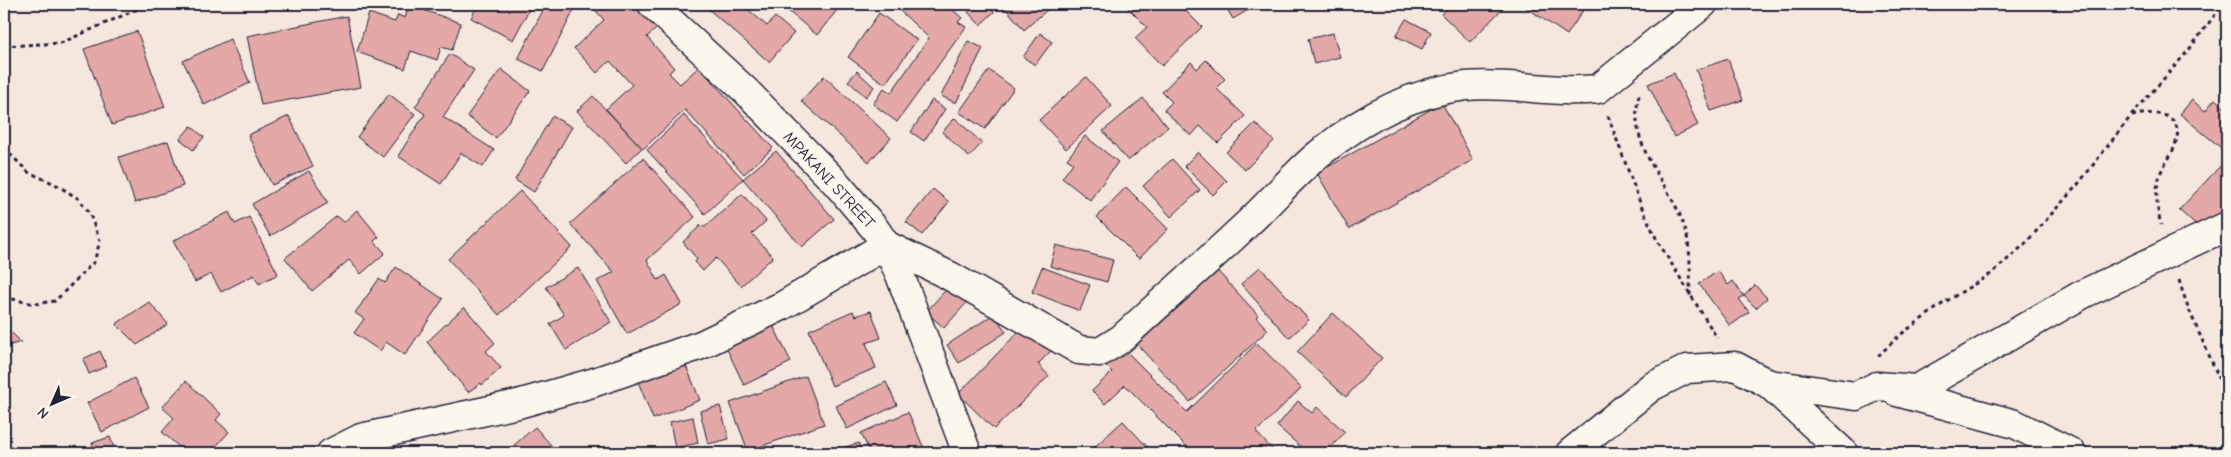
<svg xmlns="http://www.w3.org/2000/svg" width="2231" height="457" font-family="'Comic Neue',sans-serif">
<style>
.building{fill:#e3a8a7;stroke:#22223b}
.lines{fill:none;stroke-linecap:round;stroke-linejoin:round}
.minor-casing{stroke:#22223b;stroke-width:31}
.path{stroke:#22223b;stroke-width:3;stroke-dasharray:4 4;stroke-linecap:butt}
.minor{stroke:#fbf7ec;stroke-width:28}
.labels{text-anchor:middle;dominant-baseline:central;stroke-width:4;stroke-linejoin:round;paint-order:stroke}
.street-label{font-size:16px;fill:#22223b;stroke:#fbf7ec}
</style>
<rect width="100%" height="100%" fill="#f6e7de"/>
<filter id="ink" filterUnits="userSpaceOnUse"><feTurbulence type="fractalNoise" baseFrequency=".02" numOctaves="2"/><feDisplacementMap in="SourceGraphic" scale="10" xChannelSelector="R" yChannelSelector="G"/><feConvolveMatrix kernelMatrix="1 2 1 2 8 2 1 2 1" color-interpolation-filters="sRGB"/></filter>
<g filter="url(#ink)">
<g class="building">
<path d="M478 4H532L513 40 471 18Z"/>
<path d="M546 4H577L543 71 518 59Z"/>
<path d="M590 4H635L657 28 647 37 674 68 669 73 680 84 699 67 773 148 744 174 685 110 643 149 606 109 632 85 610 61 597 73 574 48 604 20Z"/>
<path d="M709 4H742L767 26 775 17 794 33 769 62 706 7Z"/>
<path d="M795 4H842L817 35 788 11Z"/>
<path d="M904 4H953L950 7 962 18 958 22 966 27 897 122 873 104 884 88 891 93 929 38 898 9Z"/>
<path d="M976 4H986L994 12 980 25 968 12Z"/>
<path d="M1002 4H1043L1048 9 1024 30Z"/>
<path d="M1126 4H1179L1202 27 1162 66 1135 38 1147 27 1125 5Z"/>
<path d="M1224 4H1258L1233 19Z"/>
<path d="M1452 4H1507L1470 42 1441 14Z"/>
<path d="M1521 4H1587L1567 35Z"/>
<path d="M409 5 461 23 452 50 441 47 437 60 411 51 405 69 357 52 369 13 395 22 398 15 405 18Z"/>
<path d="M879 13 917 40 885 84 848 57Z"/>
<path d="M347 16 361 87 261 105 247 36Z"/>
<path d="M1406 19 1431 32 1422 49 1396 36Z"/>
<path d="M137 31 165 107 112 125 84 49Z"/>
<path d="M1040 33 1052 42 1035 65 1023 57Z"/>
<path d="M1333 33 1340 57 1314 64 1308 39Z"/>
<path d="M230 39 250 83 204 105 183 61Z"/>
<path d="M968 41 983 48 956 103 941 96Z"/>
<path d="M2227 49V64L2220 59Z"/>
<path d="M450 54 474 70 443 117 494 150 483 167 461 153 441 184 398 156 425 114 415 107Z"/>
<path d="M1728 59 1743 100 1711 111 1696 70Z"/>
<path d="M1206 60 1225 79 1216 88 1245 116 1218 143 1200 126 1191 136 1164 110 1172 102 1162 92 1191 62 1197 69Z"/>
<path d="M501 69 530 91 496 138 467 116Z"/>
<path d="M989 70 1014 88 985 129 959 112Z"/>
<path d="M857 71 874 87 866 97 848 81Z"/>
<path d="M1674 73 1698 125 1674 137 1648 84Z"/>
<path d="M824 76 891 138 869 162 801 101Z"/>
<path d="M1086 77 1112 106 1066 149 1039 120Z"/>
<path d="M389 94 415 114 383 157 357 137Z"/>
<path d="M593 96 642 148 626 163 577 111Z"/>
<path d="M1143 98 1168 127 1128 161 1103 131Z"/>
<path d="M2215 99 2227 110 2226 152 2180 114 2192 100 2205 111Z"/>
<path d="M932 100 945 109 924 141 911 132Z"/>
<path d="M1442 103 1473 160 1349 229 1317 173Z"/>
<path d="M684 115 743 179 705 214 647 150Z"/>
<path d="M289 116 313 166 272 185 248 135Z"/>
<path d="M552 116 572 127 534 192 515 180Z"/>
<path d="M955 118 982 143 969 157 942 132Z"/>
<path d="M1255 123 1274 141 1245 170 1226 152Z"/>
<path d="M191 126 204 137 193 150 180 139Z"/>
<path d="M1085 136 1118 162 1090 200 1062 178 1073 163 1067 159Z"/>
<path d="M168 141 183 186 135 203 119 157Z"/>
<path d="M776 151 834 219 802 247 743 179Z"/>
<path d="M1198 152 1227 181 1213 195 1184 166Z"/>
<path d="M643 158 695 217 647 260 658 280 666 275 682 304 627 334 597 281 614 272 570 224Z"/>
<path d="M1172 159 1200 190 1171 217 1143 186Z"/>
<path d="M2223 163 2227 167V205L2203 232 2179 210Z"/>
<path d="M309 171 328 203 270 236 252 204Z"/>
<path d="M1126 187 1168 229 1139 259 1097 217Z"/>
<path d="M933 189 949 202 922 235 906 222Z"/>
<path d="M520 191 572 247 499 315 448 259Z"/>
<path d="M742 194 766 221 752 234 773 257 741 286 716 258 703 271 695 262 697 259 683 242 701 225 705 227Z"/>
<path d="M357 210 379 237 374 241 385 253 361 274 349 260 312 291 285 258 337 216 344 222Z"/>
<path d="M229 212 235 224 249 217 278 274 259 284 254 275 221 292 211 274 195 282 173 241Z"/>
<path d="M1056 245 1113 260 1107 282 1050 266Z"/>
<path d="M1213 266 1258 315 1256 317 1268 330 1190 402 1133 340Z"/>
<path d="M396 267 443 299 405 355 386 342 380 351 354 333 364 319 355 313 379 279 385 283Z"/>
<path d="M1042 267 1090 285 1080 311 1032 292Z"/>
<path d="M1260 267 1309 320 1289 338 1241 284Z"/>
<path d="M578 268 611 322 566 350 550 324 564 315 546 287Z"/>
<path d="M1718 271 1728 285 1733 281 1744 296 1739 299 1749 312 1730 326 1699 284Z"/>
<path d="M952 283 970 299 944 328 926 312Z"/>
<path d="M1755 285 1767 298 1756 308 1744 296Z"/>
<path d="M149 302 168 324 137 345 116 324Z"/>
<path d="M464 307 495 343 486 351 501 368 482 385 481 383 468 392 427 342Z"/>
<path d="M853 311 855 316 871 311 881 338 866 343 876 368 832 386 809 330Z"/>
<path d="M1333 313 1382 358 1346 397 1297 352Z"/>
<path d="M994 314 1006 332 959 363 947 345Z"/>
<path d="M1028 322 1054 348 1038 364 1049 376 994 429 958 394Z"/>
<path d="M4 325 21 342 4 347Z"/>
<path d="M773 325 791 362 744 385 726 347Z"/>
<path d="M1257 343 1301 388 1256 432 1272 449 1268 453H1193L1125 385 1105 404 1092 391 1112 372 1103 363 1121 346 1187 412Z"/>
<path d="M100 351 107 366 89 374 83 359Z"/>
<path d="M684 361 700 400 653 419 637 379Z"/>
<path d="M806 376 824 424 748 451 730 403Z"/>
<path d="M134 378 149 407 102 432 87 403Z"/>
<path d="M186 381 221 414 216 420 229 432 210 453H202L197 448 192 453H186L162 432 174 418 162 407Z"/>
<path d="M886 382 897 405 847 429 836 406Z"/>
<path d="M1298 401 1312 413 1317 407 1345 432 1326 453H1298L1302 448 1277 426Z"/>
<path d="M720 406 729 439 708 444 700 411Z"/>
<path d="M908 412 926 453H870L861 433Z"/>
<path d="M693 417 698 443 675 448 670 422Z"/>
<path d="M1123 421 1153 453H1091L1089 452Z"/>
<path d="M535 427 558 453H505Z"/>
<path d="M110 437 116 453H96L92 443Z"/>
<path d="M859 443 862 453H824Z"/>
</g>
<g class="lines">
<defs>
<g id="minor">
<path d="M652 4 747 92 837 184 875 229 886 245 900 275 967 453"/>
<path d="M886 245 950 276 1079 350 1100 352 1121 339C1162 301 1204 265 1244 227 1270 203 1293 175 1320 153 1362 119 1412 92 1466 86 1510 82 1554 94 1598 89L1703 4"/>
<path d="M1769 384 1856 396 1877 386 1917 389 2083 294 2227 226"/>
<path d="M1897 392 2015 424 2072 453"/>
<path d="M331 453 361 438 518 404 592 383 701 345 782 306 886 245"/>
<path d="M1570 453 1651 387 1687 369 1735 366 1769 384 1844 453"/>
</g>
</defs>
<use href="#minor" class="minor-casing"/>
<g class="path">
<path d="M243 4 333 7 352 4"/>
<path d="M4 46 61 43 142 7 155 4"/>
<path d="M1639 95C1627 146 1665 177 1682 220 1692 244 1690 272 1690 297"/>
<path d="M1608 116 1642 208 1657 240 1717 338"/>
<path d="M2132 116C2159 109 2189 115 2173 150 2169 160 2161 168 2159 178 2155 194 2157 209 2161 225"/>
<path d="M4 148 28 172 55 184 79 199 89 212 100 241 94 262 55 301 34 304 4 297"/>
<path d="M2179 280C2191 322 2213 359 2227 399"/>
<path d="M1878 356 1900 335 1945 302 1991 274 2025 244 2079 183 2131 116 2188 51 2223 4"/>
</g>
<use href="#minor" class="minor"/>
</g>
</g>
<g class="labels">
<g class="street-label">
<text transform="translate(829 180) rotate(47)">MPAKANI STREET</text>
</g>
</g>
<rect width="2231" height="457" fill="none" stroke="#fbf7ec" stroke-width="20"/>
<rect x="10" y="10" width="2211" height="437" fill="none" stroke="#22223b" stroke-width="2" filter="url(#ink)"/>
<g transform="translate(52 404) rotate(225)" stroke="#fbf7ec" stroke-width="4" paint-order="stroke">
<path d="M0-4L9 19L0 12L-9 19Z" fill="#22223b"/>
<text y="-8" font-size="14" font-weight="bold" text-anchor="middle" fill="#22223b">N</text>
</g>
</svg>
